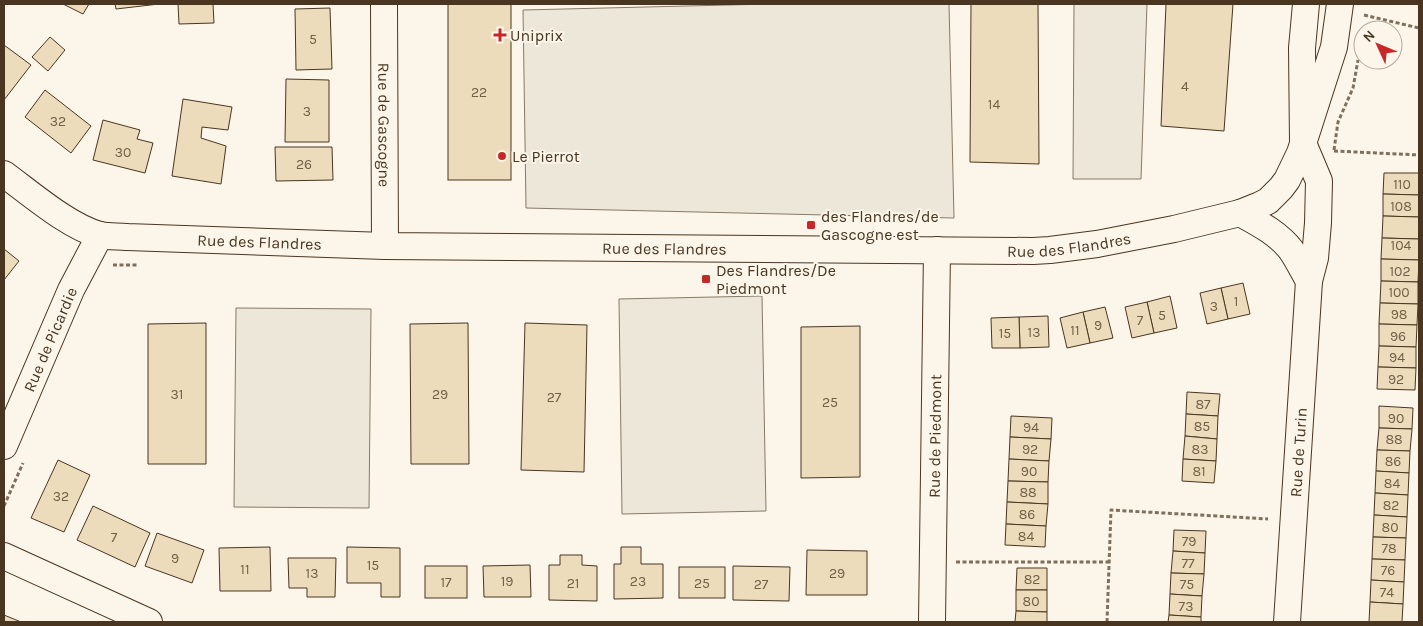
<svg xmlns="http://www.w3.org/2000/svg" width="1423" height="626" font-family="Karla,sans-serif">
<style>
.parking{fill:#ede7d9;stroke:#887966}
.building{fill:#ecdcbc;stroke:#4a3520}
.lines{fill:none;stroke-linecap:round;stroke-linejoin:round}
.minor-casing{stroke:#4a3520;stroke-width:28}
.path{stroke:#7f6f5c;stroke-width:3;stroke-dasharray:4 2.5;stroke-linecap:butt}
.minor{stroke:#fbf6e9;stroke-width:26}
.poi-dot{fill:#c62828;stroke:#fbf6e9;stroke-width:2}
.labels{text-anchor:middle;dominant-baseline:central;stroke-width:4;stroke-linejoin:round;paint-order:stroke}
.number-label{font-size:14px;fill:#725f47}
.poi-label{font-size:16px;fill:#4a3520;stroke:#fbf6e9;text-anchor:start}
.street-label{font-size:16px;fill:#4a3520;stroke:#fbf6e9}
</style>
<rect width="100%" height="100%" fill="#fbf6e9"/>
<g class="parking">
<path d="M769 4H949L954 218 526 208 523 10Z"/>
<path d="M1074 4H1147L1141 179H1073Z"/>
<path d="M762 296 766 511 622 514 619 299Z"/>
<path d="M236 308 371 309 369 508 234 507Z"/>
</g>
<g class="building">
<path d="M63 4H89L83 14Z"/>
<path d="M115 4H159L116 9Z"/>
<path d="M178 4H213L214 23 179 24Z"/>
<rect x="448" y="4" width="63" height="176"/>
<path d="M971 4H1038L1039 164 970 162Z"/>
<path d="M1166 4H1233L1224 131 1161 126Z"/>
<path d="M330 8 332 69 296 70 295 9Z"/>
<path d="M50 37 65 50 48 71 32 57Z"/>
<path d="M4 45 31 65 4 100Z"/>
<path d="M286 79 329 80V142H285Z"/>
<path d="M45 90 91 126 71 153 25 117Z"/>
<path d="M183 99 232 107 228 130 202 127 201 138 226 146 221 184 172 176Z"/>
<path d="M103 120 140 130 137 139 153 143 145 173 93 160Z"/>
<path d="M275 147H332L333 180 276 181Z"/>
<path d="M1384 173H1419V195L1383 194Z"/>
<path d="M1383 194 1419 195V217L1383 216Z"/>
<path d="M1383 216 1419 217V239L1382 238Z"/>
<path d="M1382 238 1419 239V260L1381 259Z"/>
<path d="M4 249 19 261 4 280Z"/>
<path d="M1381 259 1419 260 1418 282 1381 281Z"/>
<path d="M1381 281 1418 282V304L1380 303Z"/>
<path d="M1243 283 1250 314 1228 319 1221 288Z"/>
<path d="M1221 288 1228 319 1207 324 1200 293Z"/>
<path d="M1170 296 1177 328 1154 333 1147 302Z"/>
<path d="M1147 302 1154 333 1132 338 1125 307Z"/>
<path d="M1380 303 1418 304 1417 325 1379 324Z"/>
<path d="M1105 307 1113 338 1090 343 1083 312Z"/>
<path d="M1083 312 1090 343 1067 348 1060 318Z"/>
<path d="M1048 316 1049 347 1020 348 1019 317Z"/>
<path d="M1019 317 1020 348H992L991 318Z"/>
<path d="M206 323V464H148V324Z"/>
<path d="M468 323 469 464H411L410 324Z"/>
<path d="M525 323 587 325 584 472 521 470Z"/>
<path d="M1379 324 1417 325 1416 347 1379 346Z"/>
<path d="M860 326V477L801 478V327Z"/>
<path d="M1379 346 1416 347V368L1378 367Z"/>
<path d="M1378 367 1416 368 1415 390 1377 389Z"/>
<path d="M1187 392 1220 394 1218 416 1186 414Z"/>
<path d="M1379 406 1413 408 1412 429 1379 428Z"/>
<path d="M1186 414 1218 416 1217 439 1185 436Z"/>
<path d="M1011 416 1052 418 1051 439 1010 437Z"/>
<path d="M1379 428 1412 429 1410 451 1377 450Z"/>
<path d="M1185 436 1217 439 1216 461 1183 459Z"/>
<path d="M1010 437 1051 439 1049 461 1009 459Z"/>
<path d="M1377 450 1410 451 1409 473 1376 471Z"/>
<path d="M1009 459 1049 461 1048 482 1008 481Z"/>
<path d="M1183 459 1216 461 1214 483 1182 481Z"/>
<path d="M58 460 90 475 64 532 31 518Z"/>
<path d="M1376 471 1409 473 1408 495 1375 493Z"/>
<path d="M1008 481 1048 482V504L1007 502Z"/>
<path d="M1375 493 1408 495 1407 517 1374 515Z"/>
<path d="M1007 502 1048 504 1046 526 1006 524Z"/>
<path d="M93 506 150 533 135 567 77 540Z"/>
<path d="M1374 515 1407 517 1406 538 1373 537Z"/>
<path d="M1006 524 1046 526 1045 547 1005 545Z"/>
<path d="M1174 530 1206 531 1205 553 1173 551Z"/>
<path d="M157 533 204 550 192 583 145 566Z"/>
<path d="M1373 537 1406 538 1405 560 1372 559Z"/>
<path d="M270 547 271 591H220L219 548Z"/>
<path d="M347 547 400 548V597H381V583H347Z"/>
<path d="M621 547H641V564H663V598L614 599V564H621Z"/>
<path d="M807 550 867 551V595H806Z"/>
<path d="M1173 551 1205 553 1204 574 1171 573Z"/>
<path d="M560 555H582V565L597 566V601L549 600V565H560Z"/>
<path d="M288 558H336L335 597H307V588H289Z"/>
<path d="M1372 559 1405 560 1404 582 1371 580Z"/>
<path d="M530 565 531 597H484L483 566Z"/>
<rect x="425" y="566" width="42" height="32"/>
<path d="M733 566 790 567 789 601 733 600Z"/>
<rect x="679" y="567" width="46" height="31"/>
<path d="M1017 568H1047V590H1016Z"/>
<path d="M1171 573 1204 574 1202 596 1170 594Z"/>
<path d="M1371 580 1404 582 1403 604 1370 602Z"/>
<path d="M1016 590H1047V612L1016 611Z"/>
<path d="M1170 594 1202 596 1201 617 1169 615Z"/>
<path d="M1370 602 1403 604 1402 622H1369Z"/>
<path d="M1016 611 1047 612V622H1015Z"/>
<path d="M4 615 21 622H4Z"/>
<path d="M1169 615 1201 617V622H1168Z"/>
</g>
<g class="lines">
<defs>
<g id="minor">
<path id="s1" d="M384 4 385 246"/>
<path id="s2" d="M4 174C30 193 69 227 100 235 109 237 119 236 127 237L385 246 1033 251 1050 250 1097 244 1174 229 1240 213 1260 205 1268 201 1281 188 1287 180 1300 153 1334 47 1340 4"/>
<path d="M1240 213C1258 223 1278 233 1291 250 1298 260 1303 271 1309 281"/>
<path id="s3" d="M4 446 71 290 100 235"/>
<path d="M4 556 149 622"/>
<path id="s4" d="M932 622 937 250"/>
<path id="s5" d="M1287 622 1309 281 1315 258 1318 223 1319 181 1303 143 1302 48 1306 4"/>
</g>
</defs>
<use href="#minor" class="minor-casing"/>
<g class="path">
<path d="M1364 15 1419 28"/>
<path d="M1334 150 1338 122 1353 88 1358 60"/>
<path d="M1334 151 1419 155"/>
<path d="M113 265H137"/>
<path d="M4 506 23 463"/>
<path d="M956 562H1108"/>
<path d="M1107 622 1111 510 1268 519"/>
</g>
<use href="#minor" class="minor"/>
</g>
<g class="poi-dot">
<path d="M497.5 27.5h5v5h5v5h-5v5h-5v-5h-5v-5h5z"/>
<circle cx="502" cy="156" r="5"/>
<rect x="806" y="220" width="10" height="10" rx="2.5"/>
<rect x="701" y="274" width="10" height="10" rx="2.5"/>
</g>
<g class="labels">
<g class="number-label">
<text x="313" y="39">5</text>
<text x="1185" y="86">4</text>
<text x="479" y="92">22</text>
<text x="994" y="104">14</text>
<text x="307" y="111">3</text>
<text x="58" y="121">32</text>
<text x="123" y="152">30</text>
<text x="304" y="164">26</text>
<text x="1402" y="184">110</text>
<text x="1401" y="206">108</text>
<text x="1401" y="245">104</text>
<text x="1400" y="271">102</text>
<text x="1399" y="292">100</text>
<text x="1236" y="301">1</text>
<text x="1214" y="306">3</text>
<text x="1399" y="314">98</text>
<text x="1162" y="315">5</text>
<text x="1140" y="320">7</text>
<text x="1098" y="325">9</text>
<text x="1075" y="330">11</text>
<text x="1034" y="332">13</text>
<text x="1005" y="333">15</text>
<text x="1398" y="336">96</text>
<text x="1397" y="357">94</text>
<text x="1396" y="379">92</text>
<text x="177" y="394">31</text>
<text x="440" y="394">29</text>
<text x="554" y="397">27</text>
<text x="830" y="402">25</text>
<text x="1203" y="404">87</text>
<text x="1396" y="418">90</text>
<text x="1202" y="426">85</text>
<text x="1031" y="427">94</text>
<text x="1394" y="439">88</text>
<text x="1030" y="449">92</text>
<text x="1200" y="449">83</text>
<text x="1393" y="461">86</text>
<text x="1029" y="471">90</text>
<text x="1199" y="471">81</text>
<text x="1392" y="483">84</text>
<text x="1028" y="492">88</text>
<text x="61" y="496">32</text>
<text x="1391" y="505">82</text>
<text x="1027" y="514">86</text>
<text x="1390" y="527">80</text>
<text x="1026" y="536">84</text>
<text x="114" y="537">7</text>
<text x="1189" y="541">79</text>
<text x="1389" y="548">78</text>
<text x="175" y="558">9</text>
<text x="1188" y="563">77</text>
<text x="373" y="565">15</text>
<text x="245" y="569">11</text>
<text x="1388" y="570">76</text>
<text x="312" y="573">13</text>
<text x="837" y="573">29</text>
<text x="1032" y="579">82</text>
<text x="507" y="581">19</text>
<text x="638" y="581">23</text>
<text x="446" y="582">17</text>
<text x="573" y="583">21</text>
<text x="702" y="583">25</text>
<text x="761" y="584">27</text>
<text x="1187" y="584">75</text>
<text x="1387" y="592">74</text>
<text x="1031" y="601">80</text>
<text x="1186" y="606">73</text>
</g>
<g class="poi-label">
<text x="510" y="35">Uniprix</text>
<text x="512" y="156">Le Pierrot</text>
<text x="821" y="216">des Flandres/de<tspan x="821" dy="18">Gascogne est</tspan></text>
<text x="716" y="270">Des Flandres/De<tspan x="716" dy="18">Piedmont</tspan></text>
</g>
<g class="street-label">
<text stroke="none"><textPath href="#s1" startOffset="121">Rue de Gascogne</textPath></text>
<text stroke="none"><textPath href="#s2" startOffset="274">Rue des Flandres</textPath></text>
<text stroke="none"><textPath href="#s2" startOffset="1084">Rue des Flandres</textPath></text>
<text stroke="none"><textPath href="#s2" startOffset="679">Rue des Flandres</textPath></text>
<text stroke="none"><textPath href="#s3" startOffset="116">Rue de Picardie</textPath></text>
<text stroke="none"><textPath href="#s4" startOffset="186">Rue de Piedmont</textPath></text>
<text stroke="none"><textPath href="#s5" startOffset="170">Rue de Turin</textPath></text>
</g>
</g>
<rect width="1423" height="626" fill="none" stroke="#4a3520" stroke-width="10"/>
<g transform="translate(1378 45) rotate(314)"><circle r="24" fill="#fbf6e9" stroke="#b4a999"/>
<path d="M0-4L9 19L0 12L-9 19Z" fill="#c62828"/>
<text y="-8" font-size="14" font-weight="bold" text-anchor="middle" fill="#4a3520">N</text>
</g>
</svg>
